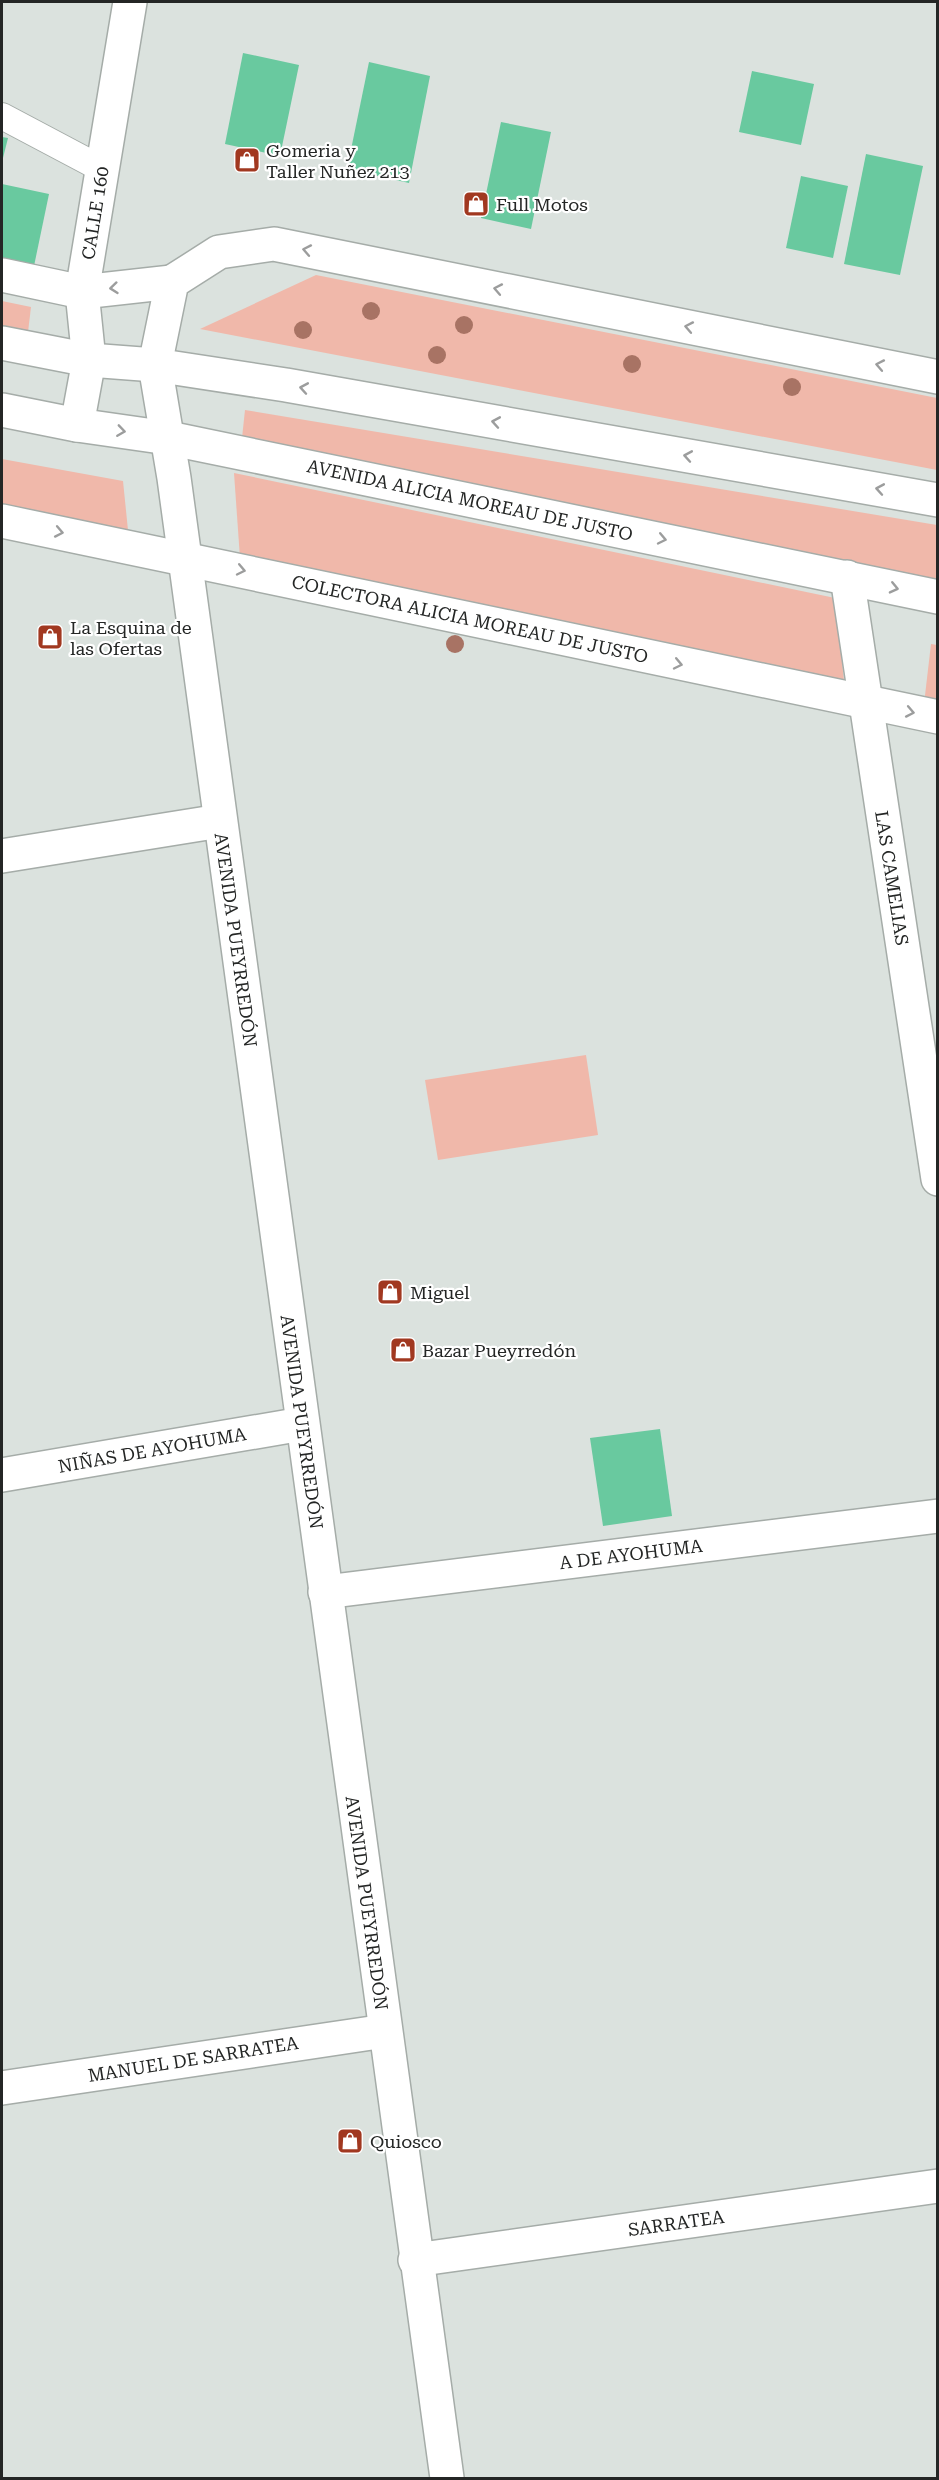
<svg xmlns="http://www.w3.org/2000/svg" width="939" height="2480" font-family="'Roboto Serif',serif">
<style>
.green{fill:#f0b8aa}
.building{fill:#69c99f}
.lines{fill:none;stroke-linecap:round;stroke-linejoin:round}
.lane-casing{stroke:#a5aca8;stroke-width:28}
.street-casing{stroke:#a5aca8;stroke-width:36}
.secondary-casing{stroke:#a5aca8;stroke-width:36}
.primary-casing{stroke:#a5aca8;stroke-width:36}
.lane{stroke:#fff;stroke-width:26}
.street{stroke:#fff;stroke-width:33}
.secondary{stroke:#fff;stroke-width:33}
.primary{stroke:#fff;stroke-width:33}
.tree{fill:#a87364}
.oneway{stroke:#9c9d9d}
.labels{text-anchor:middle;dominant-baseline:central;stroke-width:4.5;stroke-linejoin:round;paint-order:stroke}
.poi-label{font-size:18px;fill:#242625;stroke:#fff;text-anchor:start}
.street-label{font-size:18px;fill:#242625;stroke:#fff}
</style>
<rect width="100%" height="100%" fill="#dbe2de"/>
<g class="green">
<path d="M316 275 937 398V470L200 329Z"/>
<path d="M2 301 31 307 28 332 2 327Z"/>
<path d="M245 410 937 525V579L242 438Z"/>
<path d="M2 459 123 481 130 550 2 524Z"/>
<path d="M234 473 835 598 845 690 241 572Z"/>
<path d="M931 644 937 645V706L924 704Z"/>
<path d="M586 1055 598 1135 438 1160 425 1080Z"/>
</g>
<g class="building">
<path d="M243 53 299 65 280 156 225 144Z"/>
<path d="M369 62 430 76 409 183 347 169Z"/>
<path d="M752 71 814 84 801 145 739 132Z"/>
<path d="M501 122 551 132 531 229 481 218Z"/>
<path d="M2 137 8 138 2 162Z"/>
<path d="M866 154 923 166 900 275 844 264Z"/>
<path d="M801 176 848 186 833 258 786 248Z"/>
<path d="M2 184 49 194 34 266 2 259Z"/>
<path d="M660 1429 672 1516 603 1526 590 1438Z"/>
</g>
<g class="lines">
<defs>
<path id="lane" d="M2 116 102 169"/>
<g id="street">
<path d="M2 275 82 292 172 282"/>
<path d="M155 365 172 282 219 252 274 244 938 377"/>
<path d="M77 425 89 360 82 292 130 2"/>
<path d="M2 521 938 717"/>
<path d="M847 577 938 1179"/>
<path d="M2 856 220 821"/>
<path d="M2 1475 302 1424"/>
<path d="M325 1592 938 1516"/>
<path d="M2 2088 385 2031"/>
<path d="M415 2260 938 2186"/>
</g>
<path id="secondary" d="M155 365 174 478 447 2478"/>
<g id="primary">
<path d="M2 343 89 360 155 365 286 385 938 500"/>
<path d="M2 410 77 425 168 438 938 597"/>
</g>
</defs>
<use href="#lane" class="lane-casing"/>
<use href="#street" class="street-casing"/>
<use href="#secondary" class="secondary-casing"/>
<use href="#primary" class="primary-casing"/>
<use href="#lane" class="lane"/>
<use href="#street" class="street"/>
<use href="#secondary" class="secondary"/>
<use href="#primary" class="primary"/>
</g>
<g class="tree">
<circle cx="371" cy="311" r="9"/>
<circle cx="464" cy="325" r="9"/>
<circle cx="303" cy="330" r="9"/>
<circle cx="437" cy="355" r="9"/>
<circle cx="632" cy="364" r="9"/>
<circle cx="792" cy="387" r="9"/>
<circle cx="455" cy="644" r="9"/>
</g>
<defs><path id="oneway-chevron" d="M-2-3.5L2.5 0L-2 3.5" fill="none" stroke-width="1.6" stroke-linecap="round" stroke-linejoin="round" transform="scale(1.5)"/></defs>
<g class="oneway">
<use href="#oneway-chevron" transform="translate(307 250) rotate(-169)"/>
<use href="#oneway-chevron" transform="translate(114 288) rotate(174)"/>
<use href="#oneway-chevron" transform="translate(498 289) rotate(-169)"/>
<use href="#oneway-chevron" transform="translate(689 327) rotate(-169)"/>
<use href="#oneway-chevron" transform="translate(880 365) rotate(-169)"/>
<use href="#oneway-chevron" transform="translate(304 388) rotate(-170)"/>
<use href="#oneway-chevron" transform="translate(496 422) rotate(-170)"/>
<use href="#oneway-chevron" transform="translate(121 431) rotate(8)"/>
<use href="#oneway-chevron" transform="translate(688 456) rotate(-170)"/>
<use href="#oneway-chevron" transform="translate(880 489) rotate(-170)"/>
<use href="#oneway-chevron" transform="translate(59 532) rotate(11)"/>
<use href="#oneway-chevron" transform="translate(662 539) rotate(12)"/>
<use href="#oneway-chevron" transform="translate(241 570) rotate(12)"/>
<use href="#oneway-chevron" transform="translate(894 588) rotate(13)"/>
<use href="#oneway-chevron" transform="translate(678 664) rotate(12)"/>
<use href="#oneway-chevron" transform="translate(910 712) rotate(11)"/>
</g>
<defs>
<symbol id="shop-square" viewBox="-11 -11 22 22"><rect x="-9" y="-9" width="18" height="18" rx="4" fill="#a13820" stroke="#fff"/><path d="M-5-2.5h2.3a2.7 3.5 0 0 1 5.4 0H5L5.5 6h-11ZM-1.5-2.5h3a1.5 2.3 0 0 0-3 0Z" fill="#fff"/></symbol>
</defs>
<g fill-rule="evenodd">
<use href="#shop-square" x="232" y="145" width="30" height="30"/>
<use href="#shop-square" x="461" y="189" width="30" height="30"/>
<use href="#shop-square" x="35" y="622" width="30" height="30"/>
<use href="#shop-square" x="375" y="1277" width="30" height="30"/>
<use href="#shop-square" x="388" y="1335" width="30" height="30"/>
<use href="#shop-square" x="335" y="2126" width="30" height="30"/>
</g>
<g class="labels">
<g class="poi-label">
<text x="266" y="150">Gomeria y<tspan x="266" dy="21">Taller Nuñez 213</tspan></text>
<text x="496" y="204">Full Motos</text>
<text x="70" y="627">La Esquina de<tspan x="70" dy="21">las Ofertas</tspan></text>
<text x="410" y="1292">Miguel</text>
<text x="422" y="1350">Bazar Pueyrredón</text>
<text x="370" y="2141">Quiosco</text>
</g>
<g class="street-label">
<text transform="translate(95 213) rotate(-81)">CALLE 160</text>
<text transform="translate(470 500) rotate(12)">AVENIDA ALICIA MOREAU DE JUSTO</text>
<text transform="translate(470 619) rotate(12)">COLECTORA ALICIA MOREAU DE JUSTO</text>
<text transform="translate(892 878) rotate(81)">LAS CAMELIAS</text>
<text transform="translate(236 940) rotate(82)">AVENIDA PUEYRREDÓN</text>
<text transform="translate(302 1422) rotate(82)">AVENIDA PUEYRREDÓN</text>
<text transform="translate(152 1450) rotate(-10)">NIÑAS DE AYOHUMA</text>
<text transform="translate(631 1554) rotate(-7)">A DE AYOHUMA</text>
<text transform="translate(367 1903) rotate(82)">AVENIDA PUEYRREDÓN</text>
<text transform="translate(193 2059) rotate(-9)">MANUEL DE SARRATEA</text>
<text transform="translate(676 2223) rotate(-8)">SARRATEA</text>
</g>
</g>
<rect width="939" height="2480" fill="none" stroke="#242625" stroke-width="6"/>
</svg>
